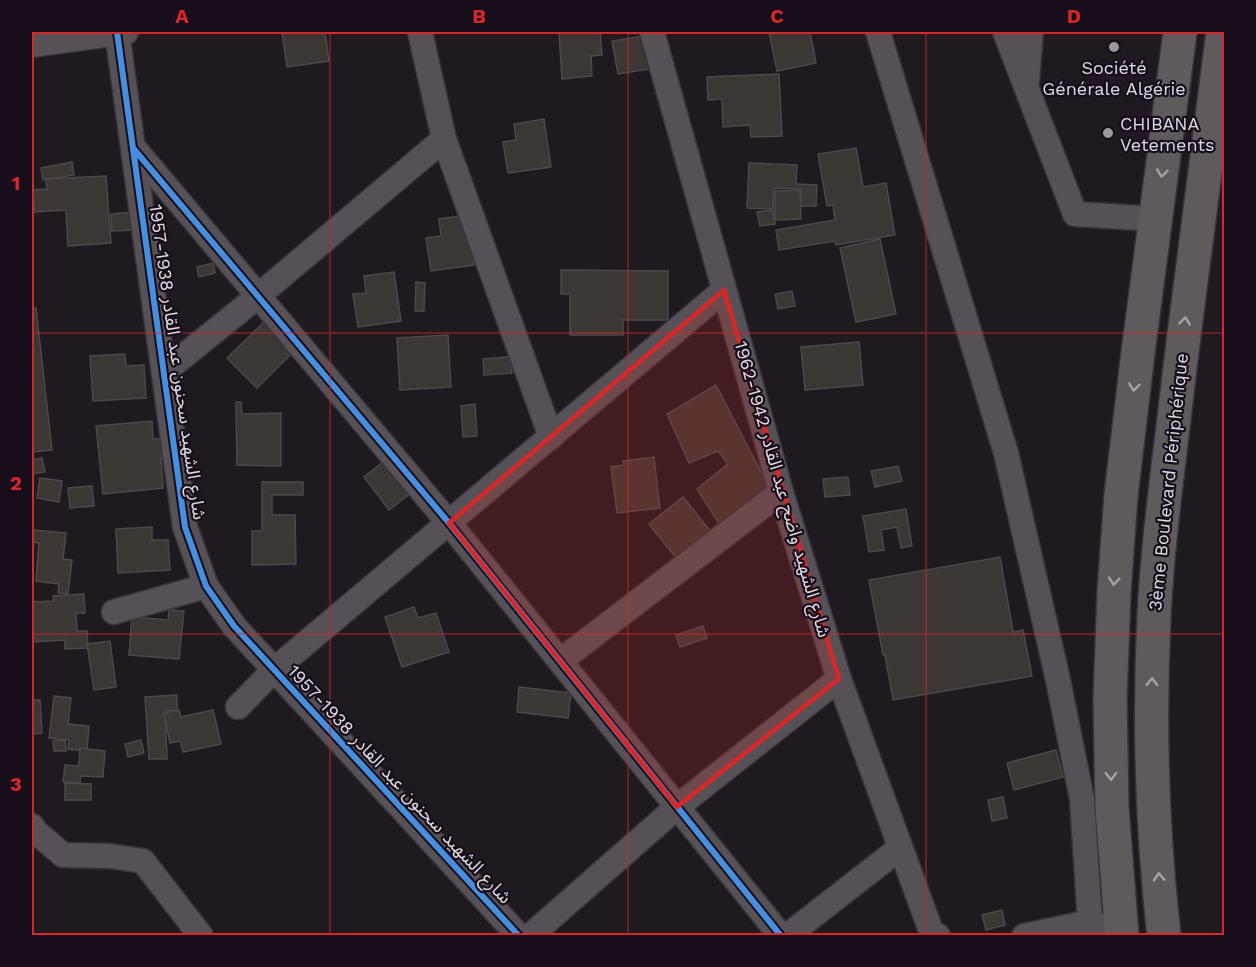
<svg xmlns="http://www.w3.org/2000/svg" width="1256" height="967" font-family="'Work Sans','Noto Sans Arabic',sans-serif">
<style>
.building{fill:#3c3634;stroke:#4d4849;stroke-width:1.5}
.lines{fill:none;stroke-linecap:round;stroke-linejoin:round}
.minor-casing{stroke:#383439;stroke-width:27}
.primary-casing{stroke:#383439;stroke-width:36}
.minor{stroke:#555156;stroke-width:24}
.primary{stroke:#615a5d;stroke-width:33}
.cycleway-casing{stroke:#180d1a;stroke-width:10}
.cycleway{stroke:#468fdf;stroke-width:6}
.oneway{stroke:#a7a0a7}
.marked{fill:#d62828;fill-opacity:0.2;stroke:#d62828;stroke-width:4.5;stroke-linejoin:round}
.grid{fill:none;stroke:#d62828;stroke-width:1.5;stroke-opacity:0.55}
.poi-dot{fill:#9d979f;stroke:#180d1a;stroke-width:2}
.labels{text-anchor:middle;dominant-baseline:central;stroke-width:4.5;stroke-linejoin:round;paint-order:stroke}
.poi-label{font-size:18px;fill:#e1dae3;stroke:#180d1a}
.street-label{font-size:18px;fill:#e1dae3;stroke:#180d1a}
.neatline{fill:none;stroke:#d62828;stroke-width:2}
.grid-label{font-size:20px;text-anchor:middle;font-weight:bold;fill:#d62828}
</style>
<rect width="100%" height="100%" fill="#1f1a20"/>
<g class="building">
<path d="M282 32H325L329 61 287 67Z"/>
<path d="M559 32H600L602 55 591 56 592 76 562 79Z"/>
<path d="M769 32H810L816 63 777 71Z"/>
<path d="M651 35 656 68 618 74 612 41Z"/>
<path d="M779 74 782 136 751 137 750 125 723 127 722 99 708 100 707 77Z"/>
<path d="M544 119 551 167 508 173 503 142 516 140 514 124Z"/>
<path d="M856 148 863 187 886 183 895 235 836 245 835 241 779 250 776 230 835 220 833 205 827 206 818 154Z"/>
<path d="M72 162 74 175 43 180 41 168Z"/>
<path d="M749 163 797 165 796 184 817 185 816 206H800L801 189 774 188 773 209 747 208Z"/>
<path d="M106 176 111 243 68 246 66 210 34 212 33 190 47 189 46 179Z"/>
<path d="M800 190 801 219 775 220V191Z"/>
<path d="M773 210 775 224 760 226 757 212Z"/>
<path d="M135 212 136 230 112 231 111 214Z"/>
<path d="M467 215 474 265 431 271 426 238 441 236 439 219Z"/>
<path d="M880 239 896 314 856 322 840 248Z"/>
<path d="M213 263 215 273 199 277 197 267Z"/>
<path d="M561 270 668 271V320H623V335H570V294H561Z"/>
<path d="M394 272 401 321 358 327 353 294 366 293 364 276Z"/>
<path d="M416 282 425 283 424 311H415Z"/>
<path d="M792 291 795 306 778 309 775 294Z"/>
<path d="M36 308 52 450 32 452V309Z"/>
<path d="M267 319 297 348 257 388 227 358Z"/>
<path d="M448 335 451 387 400 390 397 338Z"/>
<path d="M859 342 863 385 805 390 801 347Z"/>
<path d="M125 354 126 366 144 365 146 398 93 401 90 356Z"/>
<path d="M511 357 512 373 484 375 483 359Z"/>
<path d="M716 385 772 493 723 530 697 489 728 464 718 451 689 463 667 414Z"/>
<path d="M236 402H241L242 414 281 413V466L237 465Z"/>
<path d="M475 404 477 436 463 437 461 406Z"/>
<path d="M152 421 153 439 164 438 165 458H161L163 488 103 494 96 426Z"/>
<path d="M392 455 417 488 389 510 364 477Z"/>
<path d="M654 457 660 508 617 513 611 467 624 465 623 461Z"/>
<path d="M42 458 45 472 32 474V460Z"/>
<path d="M898 466 902 481 875 487 871 471Z"/>
<path d="M848 477 850 495 825 497 823 479Z"/>
<path d="M40 478 62 481 59 502 37 498Z"/>
<path d="M262 482H303V495H272V515H295L296 564 252 565V531H262Z"/>
<path d="M92 486 94 506 70 508 68 488Z"/>
<path d="M683 497 715 537 681 564 649 524Z"/>
<path d="M906 509 912 546 901 548 897 527 881 530 884 550 869 552 863 516Z"/>
<path d="M152 527V540H168L170 570 118 573 116 529Z"/>
<path d="M32 530 66 533 63 559 72 560 68 594 58 593 59 584 36 581 39 543 32 542Z"/>
<path d="M1000 557 1013 632 1023 630 1032 676 893 700 885 655H883L869 580Z"/>
<path d="M84 594 85 613H76L77 631H87L88 648 65 649V640L32 642V602L54 601 53 596Z"/>
<path d="M414 607 418 618 436 613 449 652 402 667 385 617Z"/>
<path d="M169 610 184 611 179 659 129 655 132 617 168 620Z"/>
<path d="M703 626 707 638 680 647 676 635Z"/>
<path d="M110 641 116 687 94 690 87 644Z"/>
<path d="M519 687 571 693 568 718 517 712Z"/>
<path d="M177 695V710L165 711 167 759H149L145 697Z"/>
<path d="M54 696 71 698 68 724 89 726 87 751 68 749 69 740 49 738Z"/>
<path d="M32 700H40L42 733 32 734Z"/>
<path d="M179 710 181 717 213 710 221 744 183 752 180 741 170 743 164 713Z"/>
<path d="M65 740 66 751H54L53 741Z"/>
<path d="M141 740 144 753 128 757 125 744Z"/>
<path d="M80 748 105 751 103 777 81 776 80 783 63 782 65 765 79 766Z"/>
<path d="M1056 750 1063 777 1014 790 1007 763Z"/>
<path d="M65 783 91 784V800H65Z"/>
<path d="M1003 797 1007 818 992 821 988 800Z"/>
<path d="M1002 910 1005 925 986 930 982 915Z"/>
</g>
<g class="lines">
<defs>
<g id="minor">
<path d="M117 32 185 527 206 586 234 626 519 936"/>
<path d="M420 32 444 139 551 437"/>
<path d="M652 32 781 492 839 679 931 931 938 936"/>
<path d="M878 32 1006 453 1058 680 1082 799 1090 922"/>
<path d="M1005 32 1075 214 1156 219"/>
<path d="M32 45 126 32"/>
<path d="M1027 80 1031 32"/>
<path d="M133 147 449 523 781 936"/>
<path d="M164 372 258 296 444 139"/>
<path d="M114 612 206 586"/>
<path d="M560 661 781 492"/>
<path d="M238 707 274 670 724 290"/>
<path d="M32 826 36 832 63 855 110 856 143 861 201 936"/>
<path d="M530 936 677 807 839 679"/>
<path d="M787 936 900 848"/>
<path d="M1024 936 1090 922 1103 926"/>
</g>
<g id="primary">
<path d="M1122 936 1112 808 1110 699 1114 592 1121 495 1138 353 1180 32"/>
<path d="M1164 936C1152 831 1149 721 1154 616 1158 536 1170 456 1179 376 1193 261 1208 146 1223 32"/>
</g>
</defs>
<use href="#minor" class="minor-casing"/>
<use href="#primary" class="primary-casing"/>
<use href="#minor" class="minor"/>
<use href="#primary" class="primary"/>
<defs>
<g id="cycleway">
<path d="M117 32 185 527 206 586 234 626 519 936"/>
<path d="M133 148 449 523 781 936"/>
</g>
</defs>
<use href="#cycleway" class="cycleway-casing"/>
<use href="#cycleway" class="cycleway"/>
</g>
<defs><path id="oneway-chevron" d="M-2-3.5L2.5 0L-2 3.5" fill="none" stroke-width="1.6" stroke-linecap="round" stroke-linejoin="round" transform="scale(1.5)"/></defs>
<g class="oneway">
<use href="#oneway-chevron" transform="translate(1162 173) rotate(97)"/>
<use href="#oneway-chevron" transform="translate(1185 321) rotate(-83)"/>
<use href="#oneway-chevron" transform="translate(1134 387) rotate(97)"/>
<use href="#oneway-chevron" transform="translate(1114 581) rotate(95)"/>
<use href="#oneway-chevron" transform="translate(1152 682) rotate(-89)"/>
<use href="#oneway-chevron" transform="translate(1111 776) rotate(89)"/>
<use href="#oneway-chevron" transform="translate(1159 877) rotate(-93)"/>
</g>
<path class="marked" d="M724 290 839 679 677 807 449 523Z"/>
<path class="grid" d="M330 32V936M628 32V936M926 32V936M32 333H1224M32 634H1224"/>
<g class="poi-dot">
<circle cx="1114" cy="47" r="6"/>
<circle cx="1108" cy="133" r="6"/>
</g>
<g class="labels">
<g class="poi-label">
<text x="1114" y="67">Société<tspan x="1114" dy="21">Générale Algérie</tspan></text>
<text x="1120" y="123" text-anchor="start">CHIBANA<tspan x="1120" dy="21">Vetements</tspan></text>
</g>
<g class="street-label">
<text transform="translate(178 362) rotate(82)">شارع الشهيد سحنون عبد القادر 1938-1957</text>
<text transform="translate(1168 482) rotate(-84)">3ème Boulevard Périphérique</text>
<text transform="translate(783 489) rotate(74)">شارع الشهيد واضح عبد القادر 1942-1962</text>
<text transform="translate(400 784) rotate(47)">شارع الشهيد سحنون عبد القادر 1938-1957</text>
</g>
</g>
<rect width="1256" height="967" fill="none" stroke="#180d1a" stroke-width="66"/>
<rect x="33" y="33" width="1190" height="901" class="neatline"/>
<g class="grid-label">
<text x="182" y="23">A</text>
<text x="479" y="23">B</text>
<text x="777" y="23">C</text>
<text x="1074" y="23">D</text>
<text x="16" y="190">1</text>
<text x="16" y="490">2</text>
<text x="16" y="791">3</text>
</g>
</svg>
